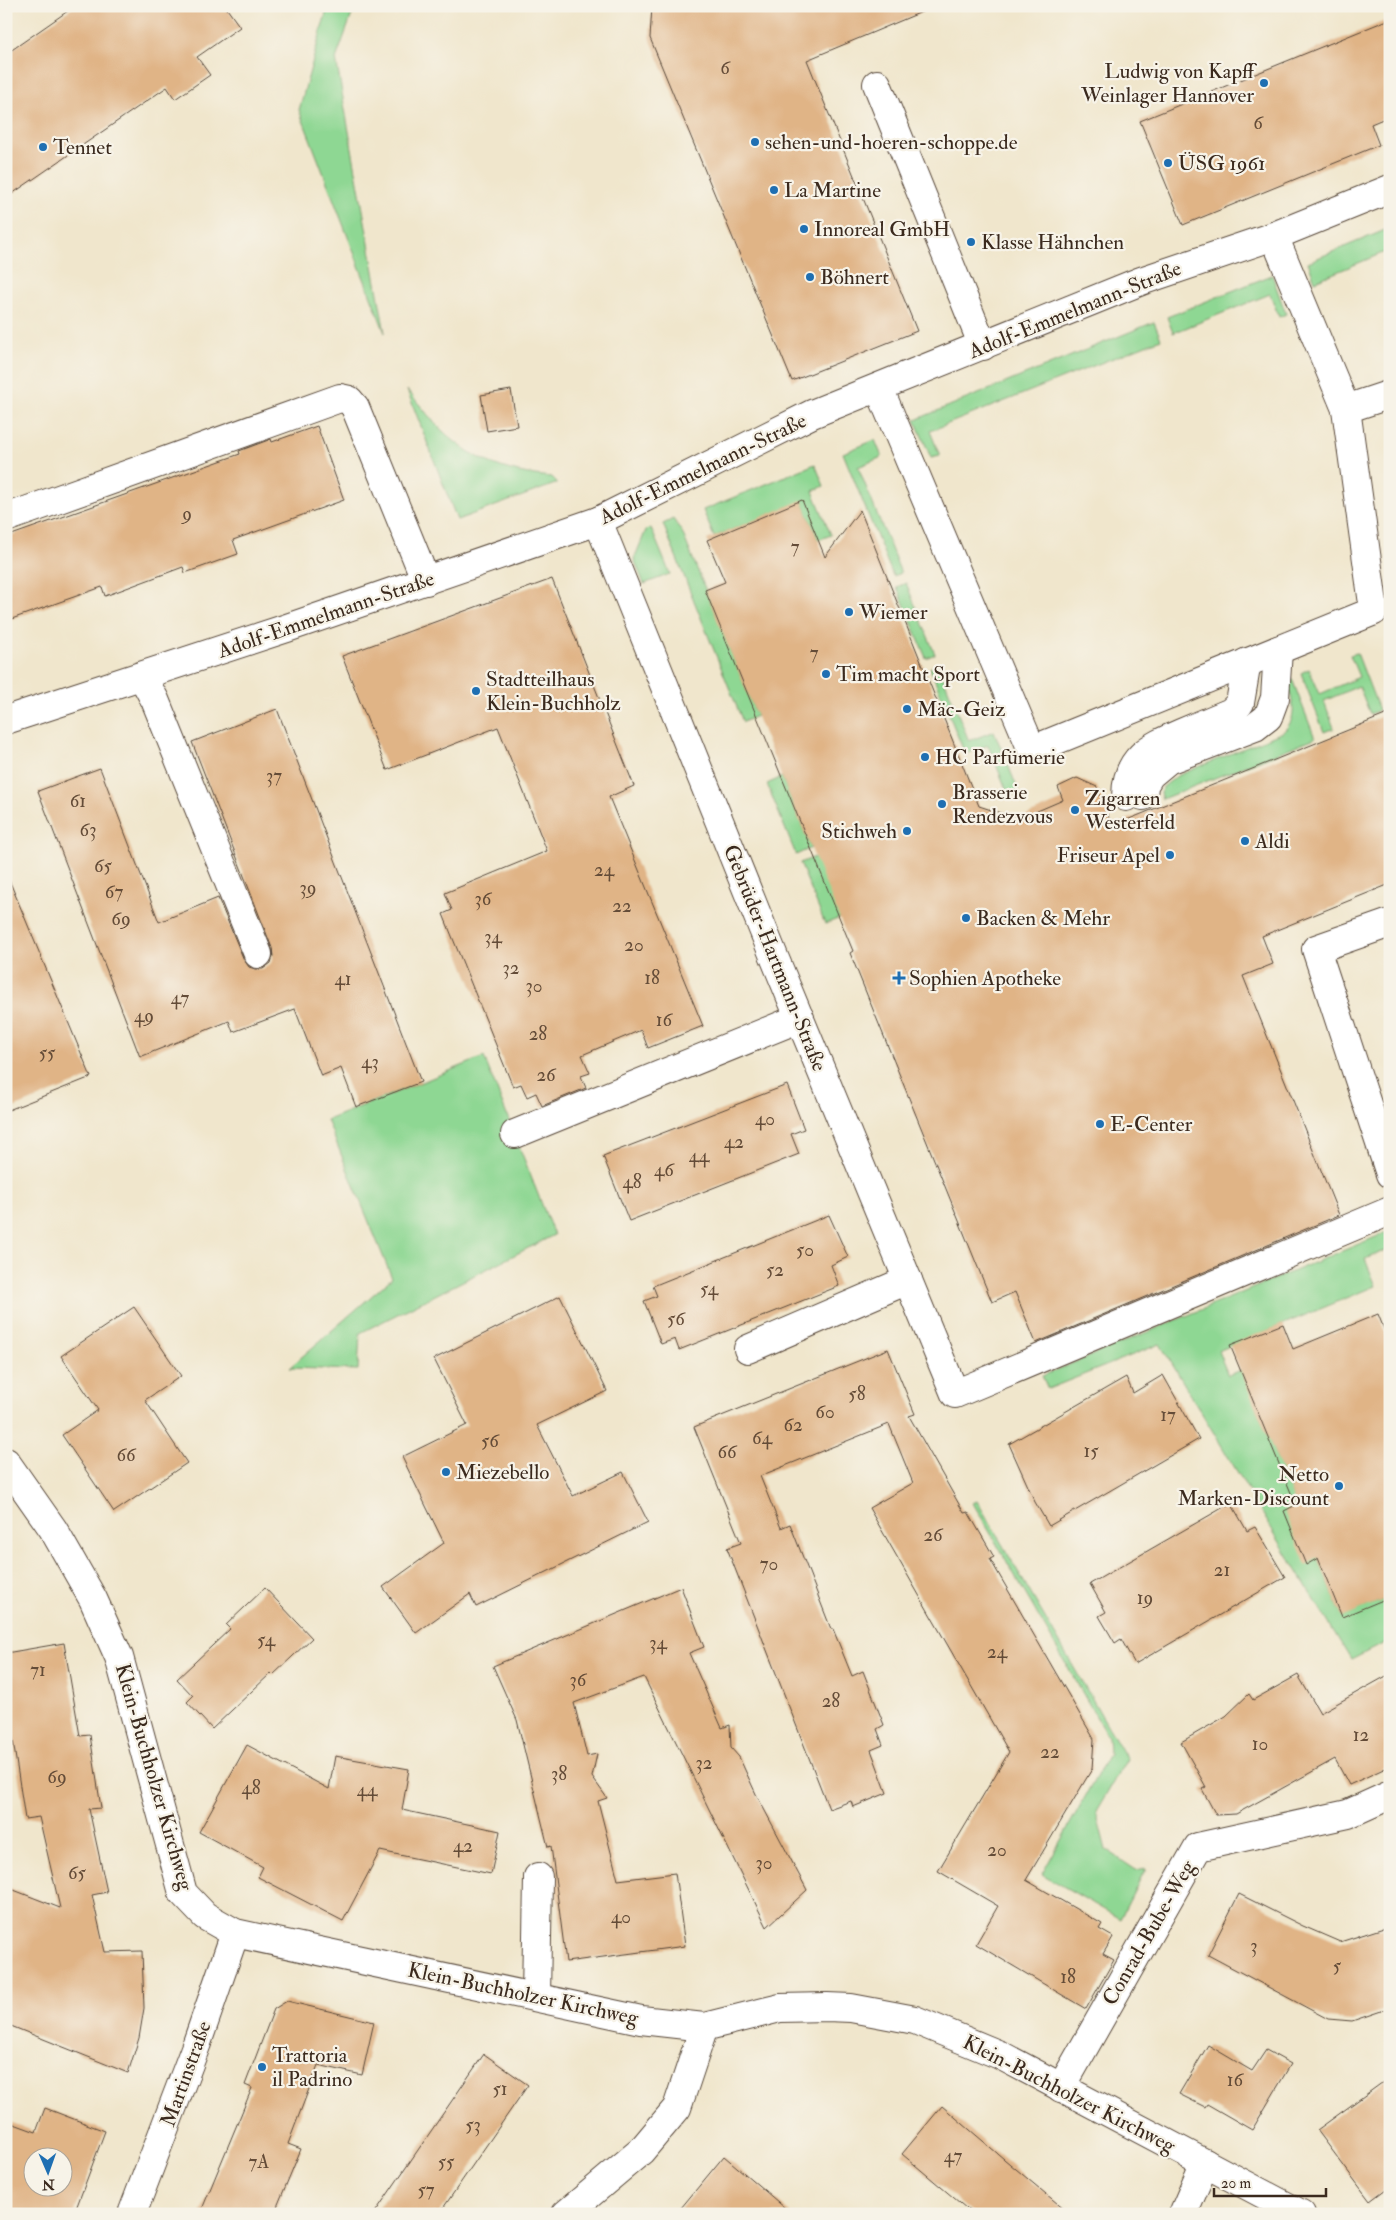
<svg xmlns="http://www.w3.org/2000/svg" width="1396" height="2220" font-family="'IM FELL Double Pica',serif">
<style>
.green{fill:#8ed793;stroke:#648058}
.building{fill:#e0b486;fill-rule:evenodd}
.lines{fill:none;stroke-linecap:round;stroke-linejoin:round}
.minor-casing{stroke:#564638;stroke-width:30}
.minor{stroke:#fff;stroke-width:28}
.poi-dot{fill:#1f6fb2;stroke:#f7f3e8;stroke-width:2}
.labels{text-anchor:middle;dominant-baseline:central;stroke-width:4.5;stroke-linejoin:round;paint-order:stroke}
.number-label{font-size:19px;fill:#644c38}
.poi-label{font-size:21px;fill:#3b2a1e;stroke:#f7f3e8;text-anchor:start}
.street-label{font-size:21px;fill:#3b2a1e;stroke:#f7f3e8}
</style>
<rect width="100%" height="100%" fill="#f7f3e8"/>
<filter id="ink" filterUnits="userSpaceOnUse"><feTurbulence type="fractalNoise" baseFrequency=".02" numOctaves="2"/><feDisplacementMap in="SourceGraphic" scale="10" xChannelSelector="R" yChannelSelector="G"/><feConvolveMatrix kernelMatrix="1 2 1 2 8 2 1 2 1" color-interpolation-filters="sRGB"/></filter>
<filter id="wash" filterUnits="userSpaceOnUse"><feTurbulence type="fractalNoise" baseFrequency=".0096" numOctaves="4" result="noise"/><feDisplacementMap in="SourceGraphic" scale="20" xChannelSelector="R" yChannelSelector="G"/><feGaussianBlur stdDeviation="1.12" result="paint"/><feColorMatrix in="noise" values="0 0 0 0 0 0 0 0 0 0 0 0 0 0 0 0 0 1.4 0 .05"/><feComposite in="paint" operator="in"/></filter>
<g filter="url(#wash)">
<rect width="100%" height="100%" fill="#f0e6cc"/>
<g class="green">
<path d="M328 6H355L336 59 385 333 299 110Z"/>
<path d="M1390 228V250L1315 281 1308 262Z"/>
<path d="M1272 275 1286 314 1279 317 1270 294 1173 333 1167 317Z"/>
<path d="M1154 322 1161 339 930 431 940 456 931 458 915 420Z"/>
<path d="M407 390C417 401 425 412 435 423 468 459 505 473 552 477L558 483 457 520Z"/>
<path d="M875 440 882 457 858 467 901 573 893 576 843 453Z"/>
<path d="M815 464 824 486 813 491 831 535 818 540 802 501 714 537 703 510Z"/>
<path d="M673 519 682 532 757 716 743 722 663 524Z"/>
<path d="M651 528 670 574 644 584 634 559 646 530Z"/>
<path d="M906 583 935 654 926 658 897 587Z"/>
<path d="M1357 653 1379 710 1370 714 1359 686 1324 701 1334 728 1324 732 1301 673 1309 669 1320 694 1359 677 1350 655Z"/>
<path d="M938 664 969 741 994 731 1019 792 1009 796 988 745 965 754 930 668Z"/>
<path d="M1292 679 1315 738 1162 799 1160 793 1163 787 1177 776 1283 732C1299 717 1293 700 1286 682Z"/>
<path d="M782 777 811 848 796 855 767 784Z"/>
<path d="M815 857 850 914 825 924 800 863Z"/>
<path d="M484 1057 554 1235 360 1333 358 1370 289 1368 392 1278 327 1120Z"/>
<path d="M1390 1231V1249L1365 1259 1376 1286 1218 1351 1228 1375 1241 1370 1342 1616 1390 1597V1640L1351 1660 1160 1344 1048 1389 1042 1376Z"/>
<path d="M977 1501 1127 1759 1096 1811 1106 1850 1136 1870 1146 1868 1120 1919 1042 1874 1109 1754 1108 1737 973 1503Z"/>
</g>
<g id="blocks">
<g class="building">
<path d="M75 6H225L240 27 197 57 210 75 175 99 167 87 6 198V54Z"/>
<path d="M652 6H936L807 60 917 331 792 381 650 38Z"/>
<path d="M1390 19V116L1371 124 1379 145 1183 225 1140 121Z"/>
<path d="M511 390 517 426 487 431 481 395Z"/>
<path d="M317 426 344 500 233 540 238 554 185 573 183 567 105 596 102 587 6 621V537L240 454 239 451 271 439 272 442Z"/>
<path d="M802 500 825 557 860 510 979 806 1019 819 1063 800 1058 787 1077 778 1097 787 1112 826 1390 713V884L1262 936 1273 964 1243 976 1339 1215 1036 1343 1015 1292 992 1302 850 953 853 951 705 590 725 582 707 540Z"/>
<path d="M552 579 634 786 609 797 703 1026 648 1048 641 1030 582 1055 590 1073 581 1076 586 1088 542 1106 536 1093 527 1097 521 1084 513 1087 443 914 452 910 445 893 547 851 498 727 387 770 342 656Z"/>
<path d="M277 709 421 1082 356 1107 341 1068 321 1076 295 1009 233 1032 229 1021 140 1057 38 791 100 768 159 922 218 898 244 960 249 967 255 969H263L271 963 273 956 272 948 192 742Z"/>
<path d="M7 875 91 1077 6 1111V876Z"/>
<path d="M787 1085 804 1129 791 1134 799 1154 629 1221 603 1156Z"/>
<path d="M829 1215 848 1257 831 1265 839 1286 679 1350 675 1339 661 1344 644 1301 657 1296 653 1286Z"/>
<path d="M560 1296 607 1391 537 1425 573 1496 623 1472 648 1522 476 1607 470 1594 416 1633 383 1587 444 1543 402 1457 467 1425 434 1359Z"/>
<path d="M134 1307 181 1376 145 1400 187 1463 114 1512 62 1435 98 1410 61 1356Z"/>
<path d="M1378 1314 1390 1344V1597L1342 1617 1318 1558 1306 1565 1284 1511 1296 1505 1230 1345 1283 1324 1293 1349Z"/>
<path d="M888 1349 915 1414 909 1416 964 1513 968 1512 994 1557 990 1559 1094 1739 1092 1769 1026 1880 1102 1924 1099 1929 1113 1937 1103 1954 1114 1960 1086 2009 976 1944 998 1906 938 1871 1009 1752 869 1508 913 1483 889 1424 760 1476 781 1528 790 1524 831 1629H833L852 1676 863 1671 884 1725 877 1729 883 1745 871 1750 887 1793 853 1807 851 1801 829 1809 727 1548 741 1543 694 1427Z"/>
<path d="M1163 1375 1199 1439 1049 1526 1035 1502 1009 1444 1126 1377 1133 1393Z"/>
<path d="M1231 1503 1247 1531 1255 1527 1285 1577 1135 1664 1121 1639 1115 1643 1099 1616 1106 1612 1090 1584Z"/>
<path d="M681 1587 704 1647 689 1653 722 1728 730 1725 731 1748 739 1757 756 1794 807 1890 767 1927 644 1677 574 1703 587 1756 597 1754 592 1777 607 1798 598 1801 618 1880 675 1873 685 1946 566 1962 551 1846 548 1847 517 1720 493 1666Z"/>
<path d="M265 1588 312 1638 273 1675 271 1673 212 1729 187 1702 193 1696 177 1679 230 1629 226 1625Z"/>
<path d="M64 1643 80 1736 90 1735 101 1808 89 1809 107 1892 92 1895 105 1952 142 1951 144 2008 139 2038 128 2073 6 2024V1887L60 1908 39 1817 25 1819 9 1714 6 1715V1653Z"/>
<path d="M1390 1674V1766L1349 1785 1335 1759 1236 1814 1216 1815 1202 1789 1206 1787 1181 1742 1226 1716 1249 1694 1253 1700 1298 1675 1320 1713Z"/>
<path d="M247 1745 329 1789 335 1756 409 1769 402 1810 500 1831 491 1874 380 1851 343 1921 258 1877 263 1867 199 1832Z"/>
<path d="M1239 1894 1303 1926 1340 1942 1390 1926V2008L1352 2021 1328 2019 1208 1955Z"/>
<path d="M287 2001 374 2022 362 2075 318 2065 288 2144 301 2149 274 2214H200L252 2088 245 2085 274 2009Z"/>
<path d="M1208 2045 1252 2071 1266 2050 1291 2064 1252 2130 1207 2104 1205 2107 1179 2094Z"/>
<path d="M484 2054 528 2085 439 2214H374Z"/>
<path d="M1390 2077V2186L1370 2201 1317 2130Z"/>
<path d="M942 2106 1004 2159 1070 2214H973L902 2154Z"/>
<path d="M45 2108 105 2131 74 2214H6V2121L36 2132ZM32 2158H62V2188H32Z"/>
<path d="M724 2156 792 2214H676Z"/>
</g>
</g>
</g>
<g filter="url(#ink)">
<use href="#blocks" fill-opacity="0" stroke="#564638" stroke-width="1"/>
<g class="lines">
<defs>
<g id="minor">
<path d="M877 84 983 346"/>
<path d="M879 388 1032 750 1374 611 1346 409 1274 236"/>
<path d="M1346 409 1385 396"/>
<path d="M6 518 340 398 349 400 355 407 426 581"/>
<path d="M598 521 775 959 955 1394 1390 1211"/>
<path d="M142 676 155 700 258 954"/>
<path d="M6 720 287 628 598 521 812 414 1141 281 1274 236 1390 189"/>
<path d="M1143 796 1144 785 1150 775 1168 760 1255 727 1268 717 1275 698 1278 650"/>
<path d="M1126 797C1126 758 1149 747 1181 733 1198 726 1214 719 1231 712L1240 703 1247 662"/>
<path d="M1390 923 1316 949 1390 1174"/>
<path d="M515 1134 800 1018"/>
<path d="M748 1349 908 1280"/>
<path d="M6 1462 53 1529 93 1599 119 1657 183 1893 205 1916 235 1933 641 2020 704 2027 780 2008 827 2007 851 2008 915 2020 1000 2055 1301 2214"/>
<path d="M536 1997 538 1877"/>
<path d="M1061 2088 1198 1847 1348 1814 1390 1795"/>
<path d="M132 2214 197 2043 235 1933"/>
<path d="M566 2214 641 2151 677 2108 704 2027"/>
<path d="M1183 2214 1205 2163"/>
</g>
</defs>
<use href="#minor" class="minor-casing"/>
<use href="#minor" class="minor"/>
</g>
</g>
<g class="poi-dot">
<circle cx="1264" cy="83" r="5"/>
<circle cx="755" cy="142" r="5"/>
<circle cx="43" cy="147" r="5"/>
<circle cx="1168" cy="163" r="5"/>
<circle cx="774" cy="190" r="5"/>
<circle cx="804" cy="229" r="5"/>
<circle cx="971" cy="242" r="5"/>
<circle cx="810" cy="277" r="5"/>
<circle cx="849" cy="612" r="5"/>
<circle cx="826" cy="674" r="5"/>
<circle cx="476" cy="691" r="5"/>
<circle cx="907" cy="709" r="5"/>
<circle cx="925" cy="757" r="5"/>
<circle cx="942" cy="804" r="5"/>
<circle cx="1075" cy="810" r="5"/>
<circle cx="907" cy="831" r="5"/>
<circle cx="1245" cy="841" r="5"/>
<circle cx="1170" cy="855" r="5"/>
<circle cx="966" cy="918" r="5"/>
<path d="M896.5 970.5h5v5h5v5h-5v5h-5v-5h-5v-5h5z"/>
<circle cx="1100" cy="1124" r="5"/>
<circle cx="446" cy="1472" r="5"/>
<circle cx="1339" cy="1486" r="5"/>
<circle cx="262" cy="2067" r="5"/>
</g>
<g class="labels">
<g class="number-label">
<text x="725" y="68">6</text>
<text x="1258" y="123">6</text>
<text x="187" y="514">9</text>
<text x="795" y="547">7</text>
<text x="814" y="653">7</text>
<text x="274" y="776">37</text>
<text x="78" y="801">61</text>
<text x="88" y="830">63</text>
<text x="103" y="866">65</text>
<text x="604" y="870">24</text>
<text x="308" y="888">39</text>
<text x="114" y="892">67</text>
<text x="483" y="899">36</text>
<text x="622" y="906">22</text>
<text x="121" y="919">69</text>
<text x="493" y="937">34</text>
<text x="634" y="945">20</text>
<text x="511" y="968">32</text>
<text x="652" y="978">18</text>
<text x="343" y="979">41</text>
<text x="534" y="986">30</text>
<text x="180" y="998">47</text>
<text x="144" y="1016">49</text>
<text x="664" y="1020">16</text>
<text x="538" y="1034">28</text>
<text x="47" y="1053">55</text>
<text x="370" y="1062">43</text>
<text x="546" y="1075">26</text>
<text x="765" y="1119">40</text>
<text x="734" y="1142">42</text>
<text x="699" y="1156">44</text>
<text x="664" y="1170">46</text>
<text x="632" y="1182">48</text>
<text x="805" y="1250">50</text>
<text x="775" y="1270">52</text>
<text x="709" y="1289">54</text>
<text x="676" y="1319">56</text>
<text x="857" y="1394">58</text>
<text x="825" y="1412">60</text>
<text x="1168" y="1415">17</text>
<text x="793" y="1425">62</text>
<text x="762" y="1438">64</text>
<text x="490" y="1441">56</text>
<text x="1091" y="1451">15</text>
<text x="727" y="1452">66</text>
<text x="126" y="1455">66</text>
<text x="933" y="1535">26</text>
<text x="769" y="1564">70</text>
<text x="1222" y="1570">21</text>
<text x="1145" y="1598">19</text>
<text x="266" y="1640">54</text>
<text x="658" y="1643">34</text>
<text x="997" y="1652">24</text>
<text x="38" y="1670">71</text>
<text x="578" y="1680">36</text>
<text x="831" y="1701">28</text>
<text x="1361" y="1735">12</text>
<text x="1260" y="1744">10</text>
<text x="1050" y="1752">22</text>
<text x="704" y="1763">32</text>
<text x="559" y="1774">38</text>
<text x="57" y="1777">69</text>
<text x="251" y="1788">48</text>
<text x="367" y="1790">44</text>
<text x="463" y="1846">42</text>
<text x="997" y="1850">20</text>
<text x="764" y="1863">30</text>
<text x="77" y="1873">65</text>
<text x="621" y="1917">40</text>
<text x="1254" y="1946">3</text>
<text x="1337" y="1966">5</text>
<text x="1068" y="1977">18</text>
<text x="1235" y="2080">16</text>
<text x="500" y="2089">51</text>
<text x="473" y="2125">53</text>
<text x="953" y="2156">47</text>
<text x="259" y="2162">7A</text>
<text x="446" y="2162">55</text>
<text x="426" y="2190">57</text>
</g>
<g class="poi-label">
<text x="1254" y="71" text-anchor="end">Ludwig von Kapff<tspan x="1254" dy="24">Weinlager Hannover</tspan></text>
<text x="765" y="142">sehen-und-hoeren-schoppe.de</text>
<text x="53" y="147">Tennet</text>
<text x="1178" y="163">ÜSG 1961</text>
<text x="784" y="190">La Martine</text>
<text x="814" y="229">Innoreal GmbH</text>
<text x="981" y="242">Klasse Hähnchen</text>
<text x="820" y="277">Böhnert</text>
<text x="859" y="612">Wiemer</text>
<text x="836" y="674">Tim macht Sport</text>
<text x="486" y="679">Stadtteilhaus<tspan x="486" dy="24">Klein-Buchholz</tspan></text>
<text x="917" y="709">Mäc-Geiz</text>
<text x="935" y="757">HC Parfümerie</text>
<text x="952" y="792">Brasserie<tspan x="952" dy="24">Rendezvous</tspan></text>
<text x="1085" y="798">Zigarren<tspan x="1085" dy="24">Westerfeld</tspan></text>
<text x="897" y="831" text-anchor="end">Stichweh</text>
<text x="1255" y="841">Aldi</text>
<text x="1160" y="855" text-anchor="end">Friseur Apel</text>
<text x="976" y="918">Backen &amp; Mehr</text>
<text x="909" y="978">Sophien Apotheke</text>
<text x="1110" y="1124">E-Center</text>
<text x="456" y="1472">Miezebello</text>
<text x="1329" y="1474" text-anchor="end">Netto<tspan x="1329" dy="24">Marken-Discount</tspan></text>
<text x="272" y="2055">Trattoria<tspan x="272" dy="24">il Padrino</tspan></text>
</g>
<g class="street-label">
<text transform="translate(1075 310) rotate(-22)">Adolf-Emmelmann-Straße</text>
<text transform="translate(703 469) rotate(-26)">Adolf-Emmelmann-Straße</text>
<text transform="translate(326 615) rotate(-19)">Adolf-Emmelmann-Straße</text>
<text transform="translate(775 958) rotate(68)">Gebrüder-Hartmann-Straße</text>
<text transform="translate(154 1777) rotate(74)">Klein-Buchholzer Kirchweg</text>
<text transform="translate(1149 1933) rotate(-60)">Conrad-Bube-Weg</text>
<text transform="translate(523 1994) rotate(12)">Klein-Buchholzer Kirchweg</text>
<text transform="translate(186 2074) rotate(-70)">Martinstraße</text>
<text transform="translate(1069 2094) rotate(27)">Klein-Buchholzer Kirchweg</text>
</g>
</g>
<rect width="1396" height="2220" fill="none" stroke="#f7f3e8" stroke-width="25"/>
<g transform="translate(48 2172) rotate(178)"><circle r="24" fill="#f7f3e8" stroke="#aca397"/>
<path d="M0-4L9 19L0 12L-9 19Z" fill="#1f6fb2"/>
<text y="-8" font-size="14" font-weight="bold" text-anchor="middle" fill="#3b2a1e">N</text>
</g>
<path d="M1214 2188v8h112v-8" fill="none" stroke="#3b2a1e" stroke-width="2.5"/>
<text x="1221" y="2188" font-size="15" fill="#3b2a1e" stroke="#f7f3e8" stroke-width="4" paint-order="stroke">20 m</text>
</svg>
